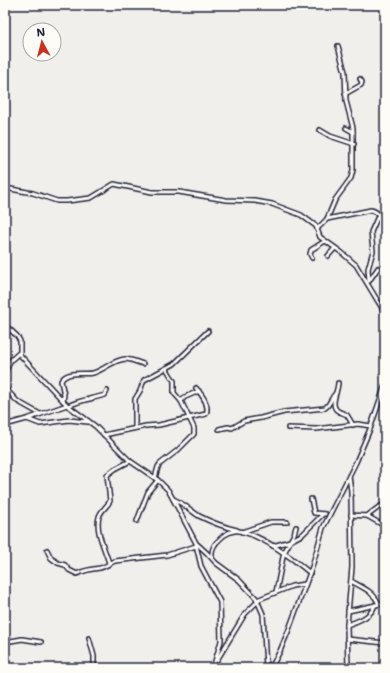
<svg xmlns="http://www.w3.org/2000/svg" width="390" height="673" font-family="'Shantell Sans',sans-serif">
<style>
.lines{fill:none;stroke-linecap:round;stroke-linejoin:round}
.minor-casing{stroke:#22223b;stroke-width:6}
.minor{stroke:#fdfcf7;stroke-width:3}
</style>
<rect width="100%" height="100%" fill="#f0efec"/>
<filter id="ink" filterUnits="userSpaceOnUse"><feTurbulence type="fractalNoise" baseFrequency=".025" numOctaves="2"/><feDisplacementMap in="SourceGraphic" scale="8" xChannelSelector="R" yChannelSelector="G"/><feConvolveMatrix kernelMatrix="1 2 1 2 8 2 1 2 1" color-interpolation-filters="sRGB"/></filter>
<g filter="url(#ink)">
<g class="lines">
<defs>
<g id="minor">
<path d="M345 94 361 85 362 82 360 79"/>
<path d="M346 128 353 132"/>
<path d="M320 130 330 136 354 144"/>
<path d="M5 188 33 193 57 201H67L91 198 114 184 152 192H179L226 200 255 201 272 204 301 215 316 226 320 237 341 252 356 265 385 313"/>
<path d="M327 219 371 210C378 211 379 217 385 218"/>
<path d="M317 229 327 219 335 200 351 178 353 170V128L346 101 345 72 338 46"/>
<path d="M328 256 335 248"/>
<path d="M312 258 310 254 311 250 325 241"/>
<path d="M369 281 368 269 373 251 371 232 379 214"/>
<path d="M369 281 378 268"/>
<path d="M5 325 17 336 20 341V355L67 405 95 426 130 461 155 478 161 483 168 490 173 499 196 543 207 553 216 563 239 580 256 598 263 614 266 668"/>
<path d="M166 368 174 381V393L181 401"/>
<path d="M5 372 11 360 19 353"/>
<path d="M338 383C338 391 329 406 338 411 341 413 344 413 347 415L353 425"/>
<path d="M5 388 17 401 40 414"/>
<path d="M63 401 64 395 61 381C67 370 83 375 93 373 104 370 113 360 125 359 130 359 137 362 143 364"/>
<path d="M68 406C80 400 92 399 105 395L107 391"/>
<path d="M27 419 40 424 69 420 88 422"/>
<path d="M5 425 27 419 67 405"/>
<path d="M135 428V399L140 391 144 380 174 364 208 331"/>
<path d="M288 428 316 429 358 424 371 426"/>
<path d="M219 429 228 427 232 428 244 421 261 418 284 412 325 408C331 404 331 397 336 393"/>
<path d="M104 435 146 426 159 425 206 414C210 405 202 395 196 388"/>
<path d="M155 478 158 467 160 464 178 450 194 434V428L181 401 185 397 199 391"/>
<path d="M173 499C183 503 190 510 199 516 211 522 224 527 237 530"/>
<path d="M311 499 314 513 325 514"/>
<path d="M351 515 367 516 381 524 385 525"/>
<path d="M367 516 379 507 385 504"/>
<path d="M137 521 148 492 158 480"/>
<path d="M242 532 271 522H287"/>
<path d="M290 541 303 534 323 514"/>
<path d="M196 545 201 566 220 602 221 641 213 668"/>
<path d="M273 546 290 541"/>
<path d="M47 550 51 558 58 563 65 565 69 570 77 574C84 570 92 569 100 568 105 567 110 563 115 561L167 555 196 546"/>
<path d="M284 553 294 534 296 527"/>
<path d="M212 557C211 549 214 544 220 539 224 534 233 530 239 531 261 535 293 558 310 573"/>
<path d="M109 563C105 549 95 531 99 517 101 510 107 507 110 501L107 475 115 469 130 461"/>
<path d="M351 581C363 588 373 591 379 604"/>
<path d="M276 592 284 552"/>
<path d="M257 600 292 586 305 584"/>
<path d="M348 611 385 603"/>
<path d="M347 625C358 621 371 617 375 605"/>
<path d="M89 638 94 656V668"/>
<path d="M347 639 385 643"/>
<path d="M5 642 22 639 41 642"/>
<path d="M5 644 8 657 5 668"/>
<path d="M217 660 245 614 258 601"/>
<path d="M271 668 280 651 288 632 312 567 323 528 356 462 370 429 385 385"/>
<path d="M348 668 347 625 352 567 351 491 349 476"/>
</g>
</defs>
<use href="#minor" class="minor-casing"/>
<use href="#minor" class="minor"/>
</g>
</g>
<rect width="390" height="673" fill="none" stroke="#fdfcf7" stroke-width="20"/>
<rect x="10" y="10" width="370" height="653" fill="none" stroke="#22223b" stroke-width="1.5" filter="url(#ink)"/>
<g transform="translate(42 42) rotate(353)"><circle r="19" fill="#fdfcf7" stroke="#a5a5ac"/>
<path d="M0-3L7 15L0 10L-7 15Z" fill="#c8321e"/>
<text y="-6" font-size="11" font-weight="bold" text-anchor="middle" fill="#22223b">N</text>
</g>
</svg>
